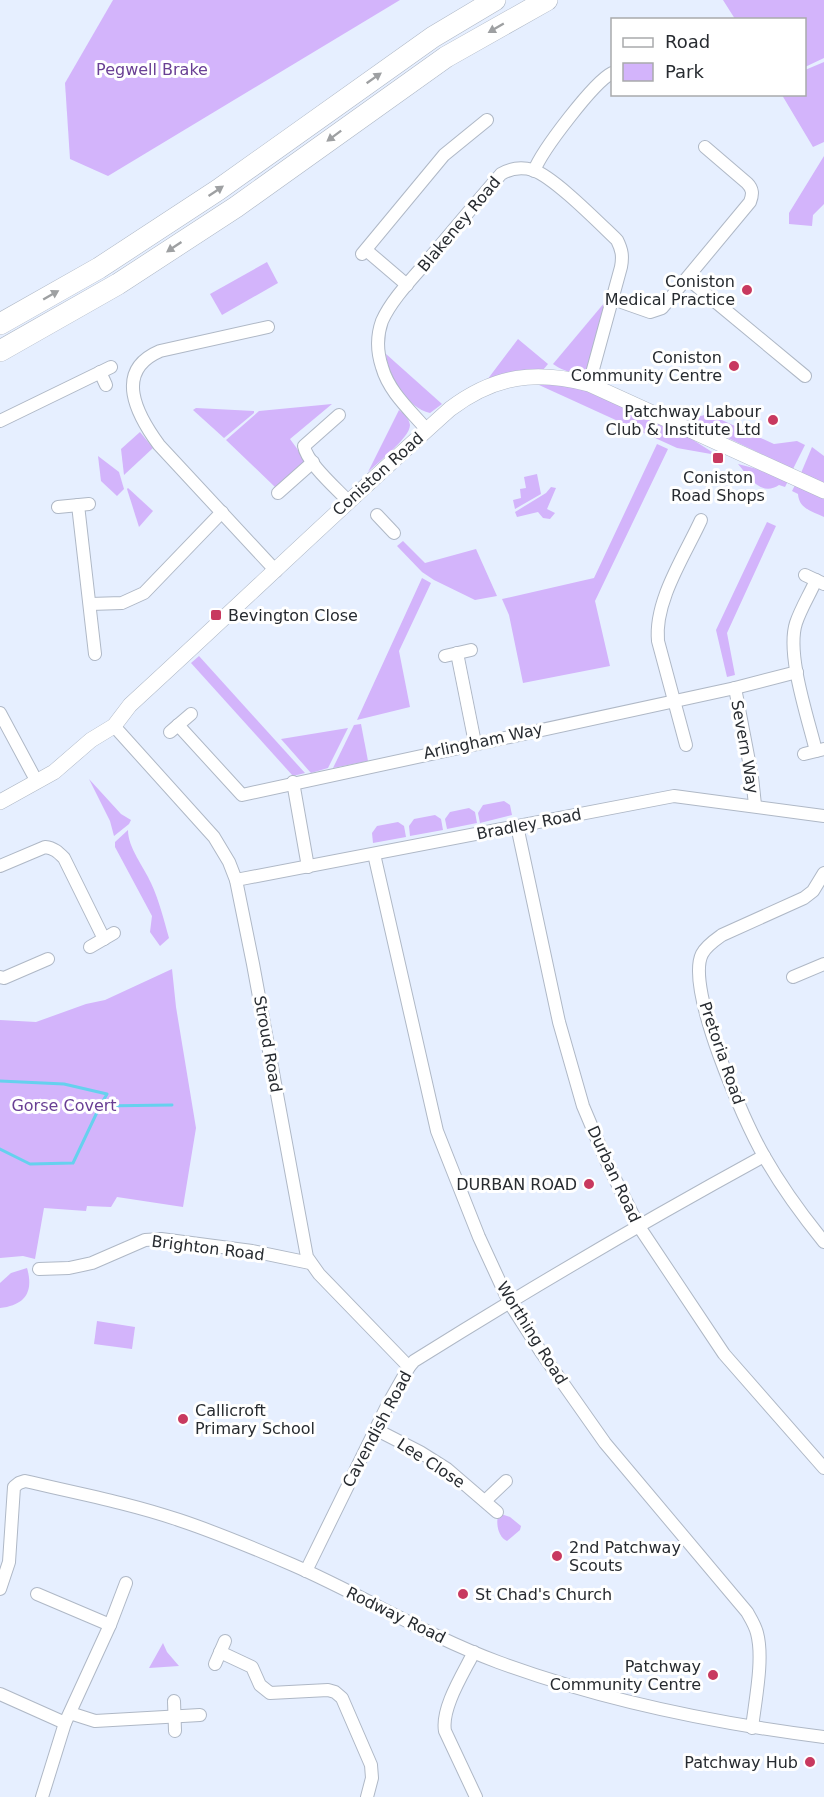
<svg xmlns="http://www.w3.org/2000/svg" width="824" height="1797" font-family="'DejaVu Sans',sans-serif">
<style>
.green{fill:#d3b4fb}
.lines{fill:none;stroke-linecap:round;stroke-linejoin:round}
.stream{stroke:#66d1ee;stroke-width:3}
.minor-casing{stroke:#afb8c6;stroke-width:14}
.tertiary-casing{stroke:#afb8c6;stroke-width:16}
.motorway-casing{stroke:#afb8c6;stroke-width:22}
.minor{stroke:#fff;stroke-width:12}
.tertiary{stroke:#fff;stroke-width:15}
.motorway{stroke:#fff;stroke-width:21}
.oneway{fill:#9ea0a2}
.poi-dot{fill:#c8395f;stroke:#fff;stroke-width:2}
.labels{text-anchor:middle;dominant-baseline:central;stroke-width:6;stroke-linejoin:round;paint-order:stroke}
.park-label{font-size:16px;fill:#693f94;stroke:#fff}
.street-label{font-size:16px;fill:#272b30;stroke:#fff}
.poi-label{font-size:16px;fill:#272b30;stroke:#fff;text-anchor:end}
</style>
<rect width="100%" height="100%" fill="#e6efff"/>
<g class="green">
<path d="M113 0H400L108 176 70 159 65 83Z"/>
<path d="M723 0H824V58L805 67 804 20 735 19Z"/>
<path d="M824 62V142L813 147 782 95 804 94 805 70Z"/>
<path d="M824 156V204L813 215 812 226 789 224V213Z"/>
<path d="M267 262 278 283 222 315 210 294Z"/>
<path d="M605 302 589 370C578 377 563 371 553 364Z"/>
<path d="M518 339 548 364 543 370C524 370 505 372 487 380Z"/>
<path d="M386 354 442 404 430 413C407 408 388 376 386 354Z"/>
<path d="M548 384 577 387 687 436 712 452 711 454 677 448 539 385Z"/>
<path d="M332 404 290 439 306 461 275 487 226 440 259 411Z"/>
<path d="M196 408 254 411V413L224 438 193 410Z"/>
<path d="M399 410C404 414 409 418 410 425 410 438 377 463 368 472Z"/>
<path d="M709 414 774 444 797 441 805 445 793 469 688 419Z"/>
<path d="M140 432 153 448 124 475 121 449Z"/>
<path d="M657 444 668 449 595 601 610 666 523 683 509 615 502 599 594 578Z"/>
<path d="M812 447 824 456V483L801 473Z"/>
<path d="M98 456 119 472 124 489 117 496 101 481Z"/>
<path d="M738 464 769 472 788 481 785 487 779 485C761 497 749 477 738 464Z"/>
<path d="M537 474 541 494 515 509 513 500 521 498 520 489 526 488 524 477Z"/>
<path d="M795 485 824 499V517C812 511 799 509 798 494L792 491Z"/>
<path d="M551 487 556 488 547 509 555 513 550 519 543 518 538 512 517 517 515 512 546 493Z"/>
<path d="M128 488 153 511 139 527 127 489Z"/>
<path d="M767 522 776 526 727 633 735 675 727 677 716 630Z"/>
<path d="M403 541 425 563 476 549 497 596 475 600 434 580 422 572 397 546Z"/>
<path d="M422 578 431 583 399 651 410 707 357 720Z"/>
<path d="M199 656 305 773 293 776 191 663Z"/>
<path d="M361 724 368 761 333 768 354 725Z"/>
<path d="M348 728 328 768 311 773 281 739Z"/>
<path d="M89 779 121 814 131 820 129 824 114 836 110 821Z"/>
<path d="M504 801 510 805 512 815 480 823 478 813 483 805Z"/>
<path d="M469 808 475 812 477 823 447 829 445 819 450 812Z"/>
<path d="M435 815 441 819 443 830 410 836 409 826 414 819Z"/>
<path d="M398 822 404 826 406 837 373 843 372 833 377 826Z"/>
<path d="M128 830C128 848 144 867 151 883 159 900 164 920 169 938L160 946 150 932 152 916 115 847V842Z"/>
<path d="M172 969 176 1007 196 1128 183 1207 117 1197 111 1207 87 1206 86 1211 44 1208 35 1259 23 1256 0 1258V1020L36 1022 86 1004 105 1000Z"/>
<path d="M27 1268C34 1292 25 1305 0 1308V1283L11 1273Z"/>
<path d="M97 1321 135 1327 132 1349 94 1344Z"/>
<path d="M501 1514 510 1517 521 1526 520 1530 507 1541C498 1537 496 1524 498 1515Z"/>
<path d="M163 1643 167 1652 179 1666 149 1668Z"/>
</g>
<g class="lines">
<g class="stream">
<path d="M0 1081 64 1084 107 1094 100 1106 172 1105"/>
<path d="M0 1149 30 1164 73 1163 100 1106"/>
</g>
<defs>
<g id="minor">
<path d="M534 171C542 150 594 82 612 73"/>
<path d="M366 250 407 285"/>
<path d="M362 254 444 155 487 120"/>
<path d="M688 279 805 376"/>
<path d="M613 299 650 312 662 308 750 202C753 194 753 189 747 183L705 147"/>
<path d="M268 327 160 351C113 371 137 415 159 445L276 571"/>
<path d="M100 372 106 385"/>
<path d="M339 415 304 446C307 463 336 488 348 501"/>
<path d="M0 421 111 367"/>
<path d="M427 430C410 410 389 392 382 367 377 352 377 335 382 321 391 301 409 282 423 266 449 235 475 204 501 174 511 168 522 167 533 170 554 177 599 223 617 240 622 250 623 256 621 267L589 384"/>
<path d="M278 493 313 462"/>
<path d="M78 505 95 654"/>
<path d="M58 507 89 504"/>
<path d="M377 515 394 533"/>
<path d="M805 575 824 584"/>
<path d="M90 604 122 603 144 593 222 512"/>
<path d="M457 653 475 743"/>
<path d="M445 656 471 650"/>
<path d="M735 688 752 777 755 805"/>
<path d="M0 713 37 782"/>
<path d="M178 725 242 795 735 688 797 672"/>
<path d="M114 726 214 837 229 862 236 880 253 964 307 1257 319 1274 409 1367"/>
<path d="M170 732 191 714"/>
<path d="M686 745 658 641C654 601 685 555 701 520"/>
<path d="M816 751C808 718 786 654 796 623 801 608 810 594 816 580"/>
<path d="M804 754 824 749"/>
<path d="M293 782 308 867"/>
<path d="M517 826 559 1022 583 1106 608 1165 638 1225 724 1354 824 1468"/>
<path d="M374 854 437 1131 479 1237 509 1302 541 1352 605 1443 747 1612C751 1619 755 1625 757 1633 764 1659 755 1701 752 1728"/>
<path d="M0 866 45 847C54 848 58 852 64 858L104 939"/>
<path d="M824 873 813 891 804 898 722 935C715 940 706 946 702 954 685 988 744 1122 764 1156 781 1186 802 1215 824 1242"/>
<path d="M236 880 674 796 824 816"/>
<path d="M90 947 114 933"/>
<path d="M0 977 4 978 48 959"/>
<path d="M793 977 824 964"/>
<path d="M39 1269 69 1268 92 1263 145 1240 161 1239 252 1251 310 1263"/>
<path d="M375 1429 420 1452 447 1469 497 1512"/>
<path d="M485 1501 506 1481"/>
<path d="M306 1571 387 1406 409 1367 414 1361C529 1289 645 1221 764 1156"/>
<path d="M0 1589 9 1562 14 1487 19 1483 25 1481C76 1493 129 1503 179 1520 218 1533 256 1549 293 1565 362 1595 427 1636 498 1662 604 1701 712 1723 824 1737"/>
<path d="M37 1594 110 1625"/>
<path d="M220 1652 252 1667 260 1685 270 1693 328 1690 335 1692 342 1698 371 1765 372 1778 367 1797"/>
<path d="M474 1652C463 1674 441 1708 445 1731L476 1797"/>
<path d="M215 1664 225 1641"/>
<path d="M0 1694 65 1723"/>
<path d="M174 1701 175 1731"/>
<path d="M70 1713 95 1721 200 1715"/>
<path d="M42 1797 65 1723 110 1625 126 1583"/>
</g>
<path id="tertiary" d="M0 802 54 772 91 740 114 726 130 705C237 607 342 506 450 409 495 375 536 370 589 384L824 491"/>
<g id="motorway">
<path d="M0 324 99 268 218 190 433 37 495 0"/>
<path d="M0 351 118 284 236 207 446 57 547 0"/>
</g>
</defs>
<use href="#minor" class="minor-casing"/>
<use href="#tertiary" class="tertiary-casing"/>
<use href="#motorway" class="motorway-casing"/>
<use href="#minor" class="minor"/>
<use href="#tertiary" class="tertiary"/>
<use href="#motorway" class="motorway"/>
</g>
<defs><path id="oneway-solid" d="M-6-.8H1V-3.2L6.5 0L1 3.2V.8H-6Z" transform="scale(1.5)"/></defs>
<g class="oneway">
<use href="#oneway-solid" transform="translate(496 28) rotate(150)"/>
<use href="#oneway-solid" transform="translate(374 78) rotate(-35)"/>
<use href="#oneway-solid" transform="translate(334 136) rotate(143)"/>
<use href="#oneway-solid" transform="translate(216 191) rotate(-34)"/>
<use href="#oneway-solid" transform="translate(174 247) rotate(146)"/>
<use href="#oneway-solid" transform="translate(51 295) rotate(-30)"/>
</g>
<g class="poi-dot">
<circle cx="747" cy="290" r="6"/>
<circle cx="734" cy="366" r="6"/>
<circle cx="773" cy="420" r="6"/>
<rect x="712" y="452" width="12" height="12" rx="3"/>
<rect x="210" y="609" width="12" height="12" rx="3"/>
<circle cx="589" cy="1184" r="6"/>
<circle cx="183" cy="1419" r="6"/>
<circle cx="557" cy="1556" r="6"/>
<circle cx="463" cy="1594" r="6"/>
<circle cx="713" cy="1675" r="6"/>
<circle cx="810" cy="1762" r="6"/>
</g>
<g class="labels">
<g class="park-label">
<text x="152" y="69">Pegwell Brake</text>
<text x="64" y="1105">Gorse Covert</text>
</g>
<g class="street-label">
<text transform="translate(459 224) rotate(-50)">Blakeney Road</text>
<text transform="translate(378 474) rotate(-42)">Coniston Road</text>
<text transform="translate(483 741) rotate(-12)">Arlingham Way</text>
<text transform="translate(745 747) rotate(80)">Severn Way</text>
<text transform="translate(529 824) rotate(-11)">Bradley Road</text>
<text transform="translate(268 1044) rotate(80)">Stroud Road</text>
<text transform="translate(722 1053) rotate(71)">Pretoria Road</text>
<text transform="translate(614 1174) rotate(65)">Durban Road</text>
<text transform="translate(208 1248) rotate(7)">Brighton Road</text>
<text transform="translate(532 1333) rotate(58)">Worthing Road</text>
<text transform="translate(377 1429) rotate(-62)">Cavendish Road</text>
<text transform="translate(431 1463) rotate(33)">Lee Close</text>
<text transform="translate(396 1615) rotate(26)">Rodway Road</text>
</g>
<g class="poi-label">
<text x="735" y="281">Coniston<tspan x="735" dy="18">Medical Practice</tspan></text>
<text x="722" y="357">Coniston<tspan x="722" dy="18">Community Centre</tspan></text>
<text x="761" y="411">Patchway Labour<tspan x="761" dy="18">Club &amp; Institute Ltd</tspan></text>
<text x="718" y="477" text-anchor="middle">Coniston<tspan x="718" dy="18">Road Shops</tspan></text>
<text x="228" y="615" text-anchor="start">Bevington Close</text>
<text x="577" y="1184">DURBAN ROAD</text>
<text x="195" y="1410" text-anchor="start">Callicroft<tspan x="195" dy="18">Primary School</tspan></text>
<text x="569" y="1547" text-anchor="start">2nd Patchway<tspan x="569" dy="18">Scouts</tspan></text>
<text x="475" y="1594" text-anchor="start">St Chad's Church</text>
<text x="701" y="1666">Patchway<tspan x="701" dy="18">Community Centre</tspan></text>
<text x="798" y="1762">Patchway Hub</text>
</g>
</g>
<rect x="611" y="18" width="195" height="78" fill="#ffffff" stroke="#a9aaac" stroke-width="1.5"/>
<rect x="623" y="38" width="30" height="9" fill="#ffffff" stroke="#a9aaac" stroke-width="1.5"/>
<text x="665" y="48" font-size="18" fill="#272b30">Road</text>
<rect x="623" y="63" width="30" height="18" fill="#d3b4fb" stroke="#a9aaac" stroke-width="1.5"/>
<text x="665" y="78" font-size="18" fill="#272b30">Park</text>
</svg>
